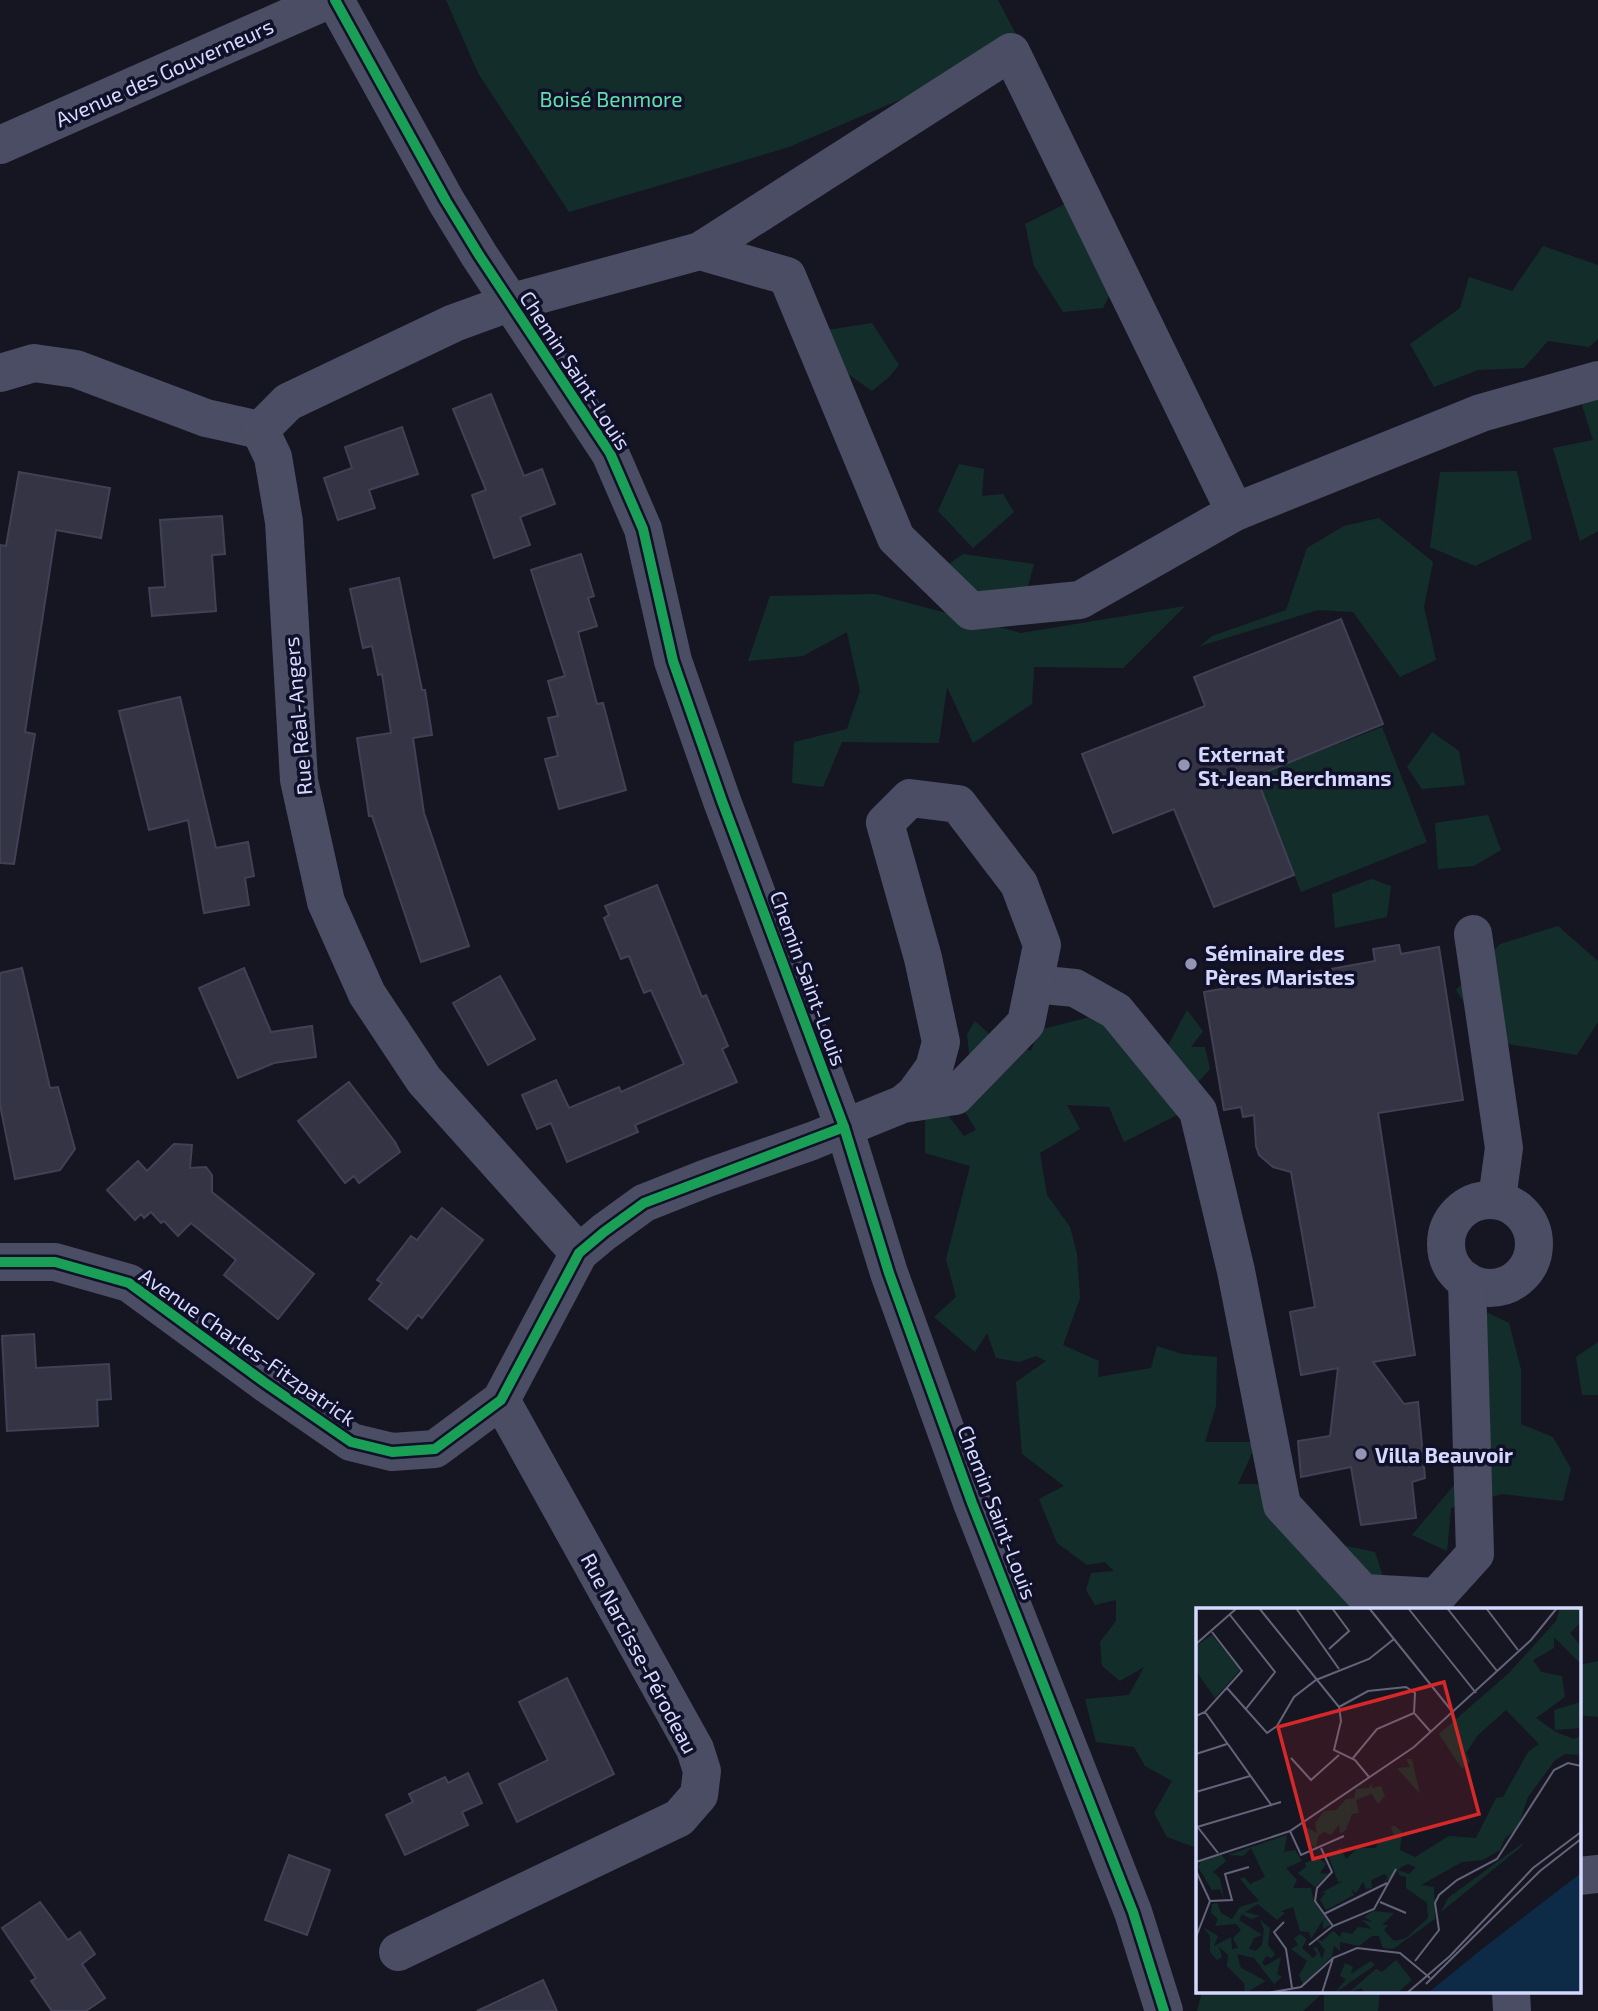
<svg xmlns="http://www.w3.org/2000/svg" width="1598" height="2011" font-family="'Exo 2',sans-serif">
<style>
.green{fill:#132e2a}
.building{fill:#343444;stroke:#414156;stroke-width:2}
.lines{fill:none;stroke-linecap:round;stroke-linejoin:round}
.minor{stroke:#4a4d63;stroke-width:38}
.cycleway-casing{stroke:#101028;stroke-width:15}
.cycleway{stroke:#1a9f57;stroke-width:10}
.poi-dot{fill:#9395b2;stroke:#101028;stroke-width:2.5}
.labels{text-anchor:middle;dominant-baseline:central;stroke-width:7;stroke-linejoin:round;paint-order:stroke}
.street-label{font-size:21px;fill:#d6d9ff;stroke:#101028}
.park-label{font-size:21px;fill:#61e0ab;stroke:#101028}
.poi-label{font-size:21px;font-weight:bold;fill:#d6d9ff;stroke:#101028;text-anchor:start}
.inset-road{fill:none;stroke:#63647a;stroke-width:2}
.view{fill:#d62828;fill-opacity:0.15;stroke:#d62828;stroke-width:3.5}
.inset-edge{fill:none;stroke:#d6d9ff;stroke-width:3.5}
</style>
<rect width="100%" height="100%" fill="#161622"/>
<g class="green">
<path d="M446 0H998L1028 57 984 64 789 147 569 212 478 73Z"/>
<path d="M1067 203 1127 261 1103 308 1063 312 1034 266 1025 224Z"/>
<path d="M1543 246 1598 265V339L1589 347 1548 341 1524 368 1478 370 1434 387 1410 344 1460 308 1469 277 1512 291Z"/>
<path d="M872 323 899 365 889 377 872 391 837 366 827 330Z"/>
<path d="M1598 395V531L1580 541 1553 448 1593 440 1582 405Z"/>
<path d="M959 464 984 469 982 496 1003 494 1014 512 973 548 938 511Z"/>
<path d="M1517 471 1532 539 1475 566 1430 547 1440 472Z"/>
<path d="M1379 518 1433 562 1424 607 1436 660 1400 677 1353 612 1318 610 1200 646 1212 636 1286 610 1307 548 1344 526Z"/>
<path d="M963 554 1034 564 1027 590 977 599 945 567Z"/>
<path d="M875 594 1021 633 1185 606 1123 668 1034 667 1032 704 973 743 947 687 939 743 842 742 823 787 792 783 794 742 847 729 860 691 847 632 803 656 748 661 770 596Z"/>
<path d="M1382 727 1427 842 1301 892 1256 776Z"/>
<path d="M1432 732 1459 751 1465 785 1422 789 1407 767Z"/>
<path d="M1488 815 1501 850 1474 866 1438 869 1435 823Z"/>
<path d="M1371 879 1391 886 1387 917 1335 928 1332 894Z"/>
<path d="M1558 926 1598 961V1022L1577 1055 1489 1041 1456 990 1500 944Z"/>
<path d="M1187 1010 1203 1031 1191 1047H1205L1210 1069 1197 1083 1165 1051Z"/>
<path d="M1110 1012 1179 1114 1124 1142 1109 1107 1067 1105 1080 1129 1040 1153 1047 1195 1070 1227 1077 1254 1080 1298 1063 1345 1099 1361 1098 1377 1151 1368 1157 1346 1182 1354 1217 1357 1216 1406 1205 1442H1257L1238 1484H1257L1291 1499 1337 1544 1375 1552 1394 1610H1197V1848L1167 1837 1154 1813 1172 1781 1145 1766 1134 1747 1096 1742 1085 1699 1129 1695 1144 1667 1120 1681 1102 1666 1100 1642 1116 1621V1600L1095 1605 1086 1590 1091 1573 1114 1571 1105 1562 1087 1565 1057 1543 1039 1499 1064 1486 1022 1454 1016 1382 1046 1361 1036 1356 1019 1362 996 1358 987 1333 975 1352 934 1317 956 1297 946 1259 970 1166 925 1153V1114L937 1101 964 1136 976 1130 950 1087 971 1073 967 1034 975 1021 997 1041 1031 1051 1039 1030Z"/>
<path d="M1473 1306 1509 1323 1521 1369V1424L1553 1437 1571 1469 1563 1501 1502 1494 1451 1508 1447 1551 1412 1535 1455 1484Z"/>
<path d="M1598 1342V1395H1582L1576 1357Z"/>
<path d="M1598 1661V1717L1579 1715V1665Z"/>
<path d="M1202 1992H1380L1378 2011H1324V1992L1303 2011H1197Z"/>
</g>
<g class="building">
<path d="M491 394 524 476 542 469 555 504 520 517 530 545 494 558 472 495 486 490 453 409Z"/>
<path d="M402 427 418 474 369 490 375 508 338 520 324 478 352 468 345 447Z"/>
<path d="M19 472 110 488 101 538 56 530 25 732 35 734 14 864 0 863V545L6 546Z"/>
<path d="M222 516 225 554 212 555 216 611 152 616 149 588 165 587 160 520Z"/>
<path d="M581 554 594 596 588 598 597 626 578 632 597 704 603 703 626 790 559 809 545 759 558 756 548 718 558 716 548 681 565 676 531 570Z"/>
<path d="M399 578 422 690H425L432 735 413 738 424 813 469 946 421 962 372 816H369L357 738 391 733 382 674 378 675 372 646 363 648 350 589Z"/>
<path d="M1341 619 1383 724 1256 776 1294 875 1214 907 1174 809 1113 833 1082 754 1205 706 1194 677Z"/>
<path d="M180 697 216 848 248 842 254 876 245 878 249 905 204 913 188 820 149 830 119 711Z"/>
<path d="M657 885 702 997 706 995 728 1046 722 1049 737 1082 635 1125 638 1132 567 1162 551 1123 537 1129 522 1095 556 1080 569 1108 619 1087 621 1092 684 1064 651 990 644 993 629 956 621 959 604 918 609 915 605 906Z"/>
<path d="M1399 945 1401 954 1439 947 1463 1100 1378 1113 1415 1355 1373 1362 1404 1404 1418 1402 1425 1478 1412 1482 1416 1518 1361 1525 1351 1467 1301 1477 1298 1441 1330 1436 1338 1368 1301 1375 1290 1312 1315 1307 1291 1172 1273 1167 1259 1155 1256 1146 1254 1115 1243 1117 1241 1107 1224 1110 1204 992 1375 961 1373 949Z"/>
<path d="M22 968 50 1088 58 1087 75 1149 60 1170 15 1179 0 1105V973Z"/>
<path d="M244 968 271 1032 312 1026 316 1057 274 1063 238 1078 199 988Z"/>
<path d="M500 976 535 1039 488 1065 453 1003Z"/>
<path d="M349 1082 395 1142 400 1152 359 1183 354 1176 345 1183 298 1121Z"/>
<path d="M174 1144 192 1145 190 1168 206 1167 212 1175V1192L314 1274 278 1319 224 1275 236 1260 191 1223 178 1236 164 1221 161 1223 151 1212 144 1218 141 1214 135 1220 107 1190 138 1161 147 1171Z"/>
<path d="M442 1208 483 1240 422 1318 418 1315 407 1329 369 1299 382 1283 377 1280 411 1236 417 1240Z"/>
<path d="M34 1334 36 1368 109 1364 111 1399 97 1400 98 1426 7 1431 2 1336Z"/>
<path d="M567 1678 614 1774 517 1822 499 1784 548 1760 519 1702Z"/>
<path d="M468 1773 482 1803 462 1812 468 1825 405 1855 386 1815 413 1802 409 1794 445 1777 448 1783Z"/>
<path d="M289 1855 330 1870 307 1935 265 1920Z"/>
<path d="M40 1902 68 1940 80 1932 95 1954 82 1964 105 1998 86 2011H52L31 1981 36 1978 2 1928Z"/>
<path d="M543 1980 557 2011H477Z"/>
</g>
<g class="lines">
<g class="minor">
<path d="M335 0 446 201 479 255 610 453 643 529 673 661 722 801 844 1127 889 1273 972 1503 1133 1912 1164 2011"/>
<path d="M0 145 328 0"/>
<path d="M700 251 787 276 896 538 971 611 1080 600 1235 512 1481 413 1598 380"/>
<path d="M0 373 34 363 76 369 206 418 260 430"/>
<path d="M260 430 288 402 454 323 509 303 700 251 1011 52 1235 512"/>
<path d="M260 430 273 457 284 522 299 780 326 902 367 994 424 1080 579 1253"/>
<path d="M1473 934 1504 1148 1497 1199"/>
<path d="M1034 984 1075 988 1116 1011 1198 1111 1236 1271 1282 1505 1363 1593 1436 1597"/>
<circle cx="1490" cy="1244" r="44"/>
<path d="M0 1262H55L129 1283 264 1382 351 1442 392 1452 435 1449 501 1400 579 1253 604 1232 644 1203 707 1178 812 1141 903 1104 955 1096 1026 1023 1042 945 1019 884 958 804 910 798 885 823 923 958 941 1042 934 1068 915 1094 903 1104"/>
<path d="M1436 1597 1475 1554 1467 1281"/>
<path d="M1579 1876 1598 1874"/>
<path d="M398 1952 679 1818 699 1795 702 1771 695 1749 501 1400"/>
<path d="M1511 1992 1512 2011"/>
</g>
<defs>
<g id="cycleway">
<path d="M335 0 446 201 479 255 610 453 643 529 673 661 722 801 844 1127 889 1273 972 1503 1133 1912 1164 2011"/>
<path d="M0 1262H55L129 1283 264 1382 351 1442 392 1452 435 1449 501 1400 579 1253 604 1232 644 1203 844 1127"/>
</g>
</defs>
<use href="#cycleway" class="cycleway-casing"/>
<use href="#cycleway" class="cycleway"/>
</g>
<g class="poi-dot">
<circle cx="1184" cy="765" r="7"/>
<circle cx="1191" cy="964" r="7"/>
<circle cx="1361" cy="1454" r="7"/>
</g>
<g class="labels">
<g class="street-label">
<text transform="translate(164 72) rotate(-24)">Avenue des Gouverneurs</text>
<text transform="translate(576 370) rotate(57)">Chemin Saint-Louis</text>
<text transform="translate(297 716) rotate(-95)">Rue Réal-Angers</text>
<text transform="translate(809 978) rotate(70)">Chemin Saint-Louis</text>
<text transform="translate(248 1346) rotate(35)">Avenue Charles-Fitzpatrick</text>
<text transform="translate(998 1512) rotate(69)">Chemin Saint-Louis</text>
<text transform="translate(640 1653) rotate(62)">Rue Narcisse-Pérodeau</text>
</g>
<g class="park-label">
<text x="611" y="98">Boisé Benmore</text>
</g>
<g class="poi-label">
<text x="1198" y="753">Externat<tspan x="1198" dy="24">St-Jean-Berchmans</tspan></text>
<text x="1205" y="952">Séminaire des<tspan x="1205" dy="24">Pères Maristes</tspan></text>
<text x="1375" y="1454">Villa Beauvoir</text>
</g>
</g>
<g transform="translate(1196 1608)">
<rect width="385" height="385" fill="#161622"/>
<path d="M364 0H385V14L374 25 385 38V56L358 29V40L337 52 345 64 366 68 369 89 340 110 360 124 378 131 385 128V147L370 146 359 152 332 189 321 221 309 230 304 242 287 252 266 254 225 277 238 279 239 311 197 341 187 340 183 328H176L163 338 144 334V343L138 338 136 348 107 376 103 367 111 353 95 341 102 337 98 330 104 326 111 331 106 340 117 350 121 346 117 340 121 339 126 351 129 342 120 331 126 333 137 323 144 329 146 324 156 326 162 319 176 321 166 312 177 314 168 309 177 303 198 305 186 317H192L188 322 198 333 210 330 232 310 231 295 210 280V269L203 267 202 262 213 266 220 259 212 256 205 259 192 272 187 274 192 270 189 266 175 272 176 280 170 281 167 274 160 285 155 281 158 287 130 302 124 292 130 284 123 286 147 273 142 274 132 246 136 248 144 239 150 251 162 240H180L182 233 199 230 195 220 198 217 206 224 204 242 219 249 253 228 280 230 300 190 307 189 332 144 343 136 310 102 281 128 270 145 274 153 266 161 243 126 313 65 360 13ZM16 27 44 62 19 90 0 63V38ZM385 94V120L359 122 358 102ZM210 151H216L224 186 201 160 214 159ZM176 175V180L185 178 189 188 182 196 176 186 160 192 163 205 156 206 150 222 144 226 143 217 135 227 128 224 122 228 120 240 110 233 108 218 121 225 119 215 128 203 140 202 150 191 158 190 160 181 173 180ZM91 227 88 244 99 242 106 253 90 260 101 272 97 280H115L118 294 135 317 127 321V312L115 331 113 324 104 323 97 299 85 303 89 305 81 312 62 296 49 304 64 308 55 311 46 306 43 312 66 327 58 330 53 341 60 343 66 337 68 321 64 312 74 320 72 337 79 346 75 350 70 348 66 355 69 358 85 349 81 366 86 369 78 376 58 350 41 346 45 360 70 373 49 385 48 375 31 358 32 347 23 339 26 349 21 352 14 344V328L7 319 22 328 18 338 35 329 36 341 42 340 37 330 45 322 40 316 19 318 22 311 15 305 16 296 21 295 25 305 36 311 44 299 63 293 44 271 48 269 54 276 69 269 55 240 47 248 32 247ZM327 235 326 238 245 304 252 290ZM25 246 30 253 17 264 24 270 28 291 24 281 16 282 2 259 5 253ZM123 250 130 256 124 265 132 266 119 279 102 265 110 259 109 255ZM200 352 216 372 201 385H170L165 380 152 385 180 361 186 364ZM175 353 179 357 139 385 150 371 144 368 149 355 157 359 155 366Z" fill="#132e2a"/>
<path d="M385 265V385H232L286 341Z" fill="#0d2b46"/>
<path class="inset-road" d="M63 0 143 99 145 113 138 142 159 152 173 169M100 0 143 61M173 0 255 102M212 0 280 85M251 0 301 63M290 0 322 42M34 7 79 64 49 102M0 36 41 0M133 41 153 23 136 0M31 80 71 125 81 118 98 89 120 72 173 51 198 31M143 99 172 83 210 79 219 85 218 105 234 123M9 104 76 198M0 108 9 104 46 63 16 24M0 146 31 136M95 150 115 172 143 147M157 150 181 121 218 105M0 184 54 168M0 217 22 245M1 219 85 194M94 223 105 247 148 228M125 240 136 264 121 280 119 293 137 318M0 254 94 223 218 139 335 32 361 0M0 263 14 293 0 329M14 293 36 292 29 266 53 259M184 294 210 305M128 306 191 275M88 314 78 324 90 341 96 380M113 337 137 318 178 301 200 261M219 353 243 322 239 295 243 287 261 272 301 251 358 162 372 155 385 158M230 376 344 263 385 231M72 385 105 379 137 350 161 340 204 345 234 370M126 385 137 350M211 385 254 348 337 260 385 224"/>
<path class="view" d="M248 74 283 206 117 251 82 119Z"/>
<rect width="385" height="385" class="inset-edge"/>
</g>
</svg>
